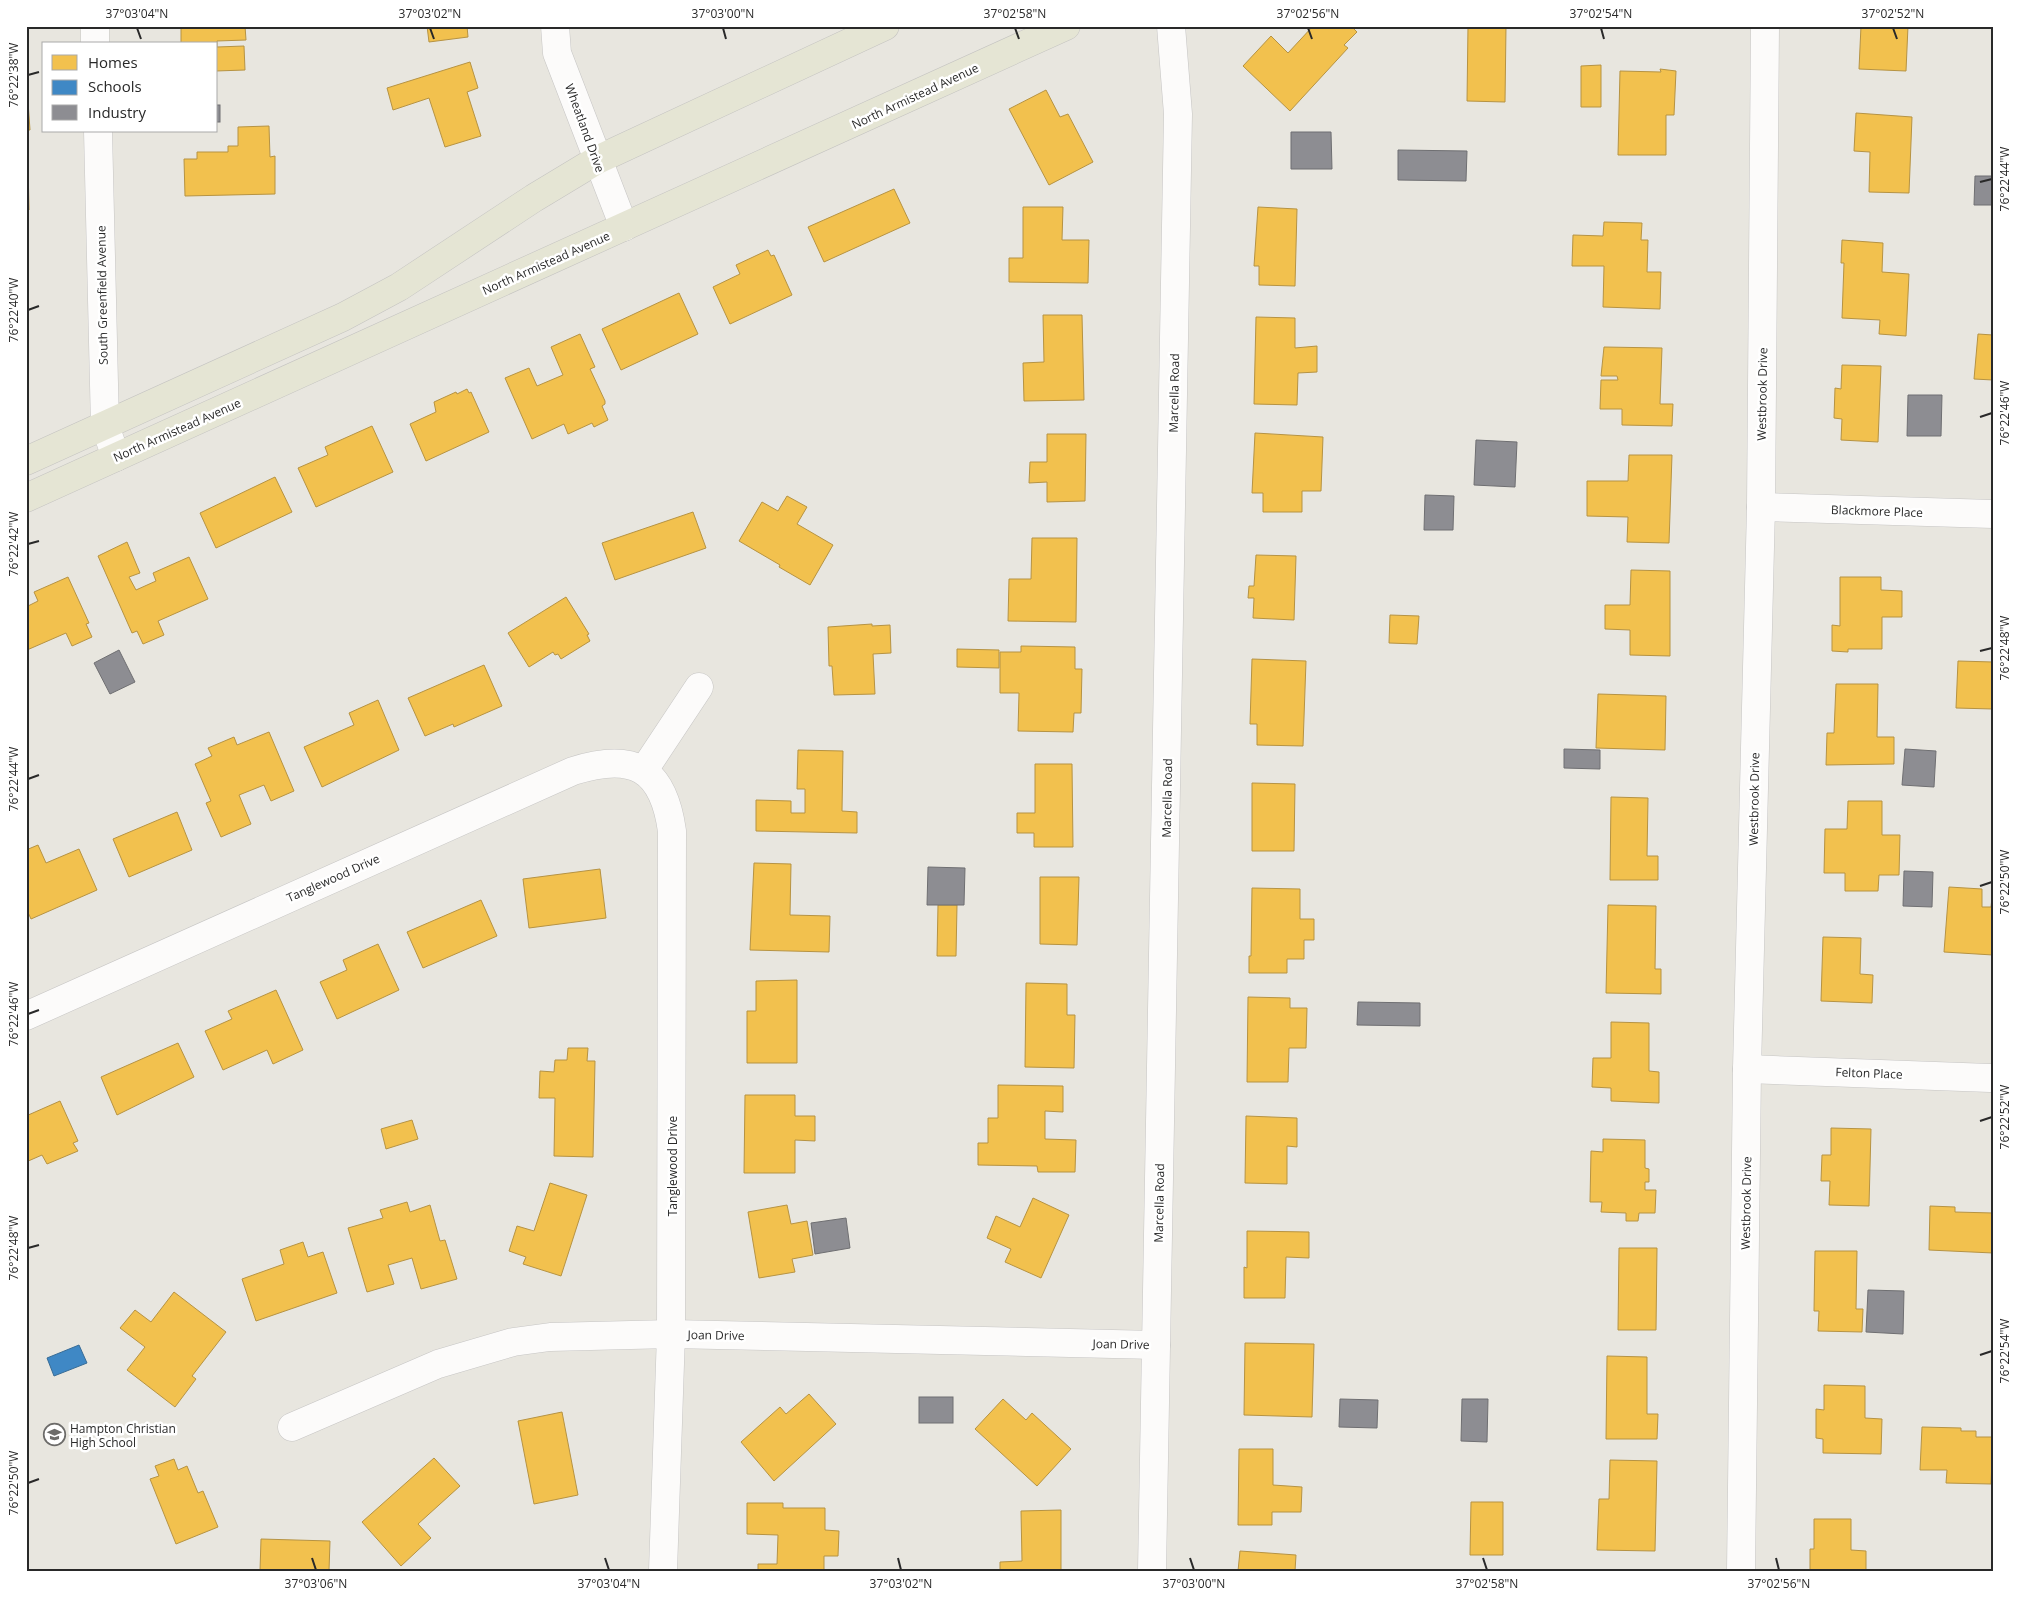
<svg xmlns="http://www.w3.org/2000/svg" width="2019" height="1597" font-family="'Open Sans',sans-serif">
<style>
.homes{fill:#f2c14e;stroke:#b69343}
.schools{fill:#3f88c5;stroke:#386c96}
.industry{fill:#8d8d92;stroke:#6f6f72}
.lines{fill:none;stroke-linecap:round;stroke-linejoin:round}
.minor-casing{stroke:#c6c5c4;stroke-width:29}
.major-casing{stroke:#c4c3c1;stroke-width:29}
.minor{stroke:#fcfbfa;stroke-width:28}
.major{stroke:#e5e5d4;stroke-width:28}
.ticks{fill:none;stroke:#292929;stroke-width:2}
.labels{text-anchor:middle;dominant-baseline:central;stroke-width:5;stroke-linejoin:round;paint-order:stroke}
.street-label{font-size:12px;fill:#292929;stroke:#fff}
.poi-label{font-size:12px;fill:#292929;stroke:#fff;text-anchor:start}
.neatline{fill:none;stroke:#292929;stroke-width:2}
.ticks-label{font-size:12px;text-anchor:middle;fill:#292929}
</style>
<rect width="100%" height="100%" fill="#e8e6df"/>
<g class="homes">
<path d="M181 26H245L246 40 217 41V47L244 46 245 70 216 71V44H181Z"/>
<path d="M427 26H467L468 37 429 42Z"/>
<path d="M1313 26H1351L1357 32 1344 45 1348 48 1290 111 1243 66 1271 36 1288 53Z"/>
<path d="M1468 26H1506L1505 102 1467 101Z"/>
<path d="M1861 26H1908L1906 71 1859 69Z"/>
<path d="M470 62 478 88 467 92 481 136 445 147 429 98 393 110 387 88Z"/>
<path d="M1601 65V107H1581V66Z"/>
<path d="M1660 69 1676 71 1674 115H1666V155H1618L1620 71 1661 72Z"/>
<path d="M26 74 30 130H26Z"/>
<path d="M1046 90 1060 117 1068 114 1093 162 1049 185 1009 109Z"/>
<path d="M1856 113 1912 117 1909 193 1869 192 1870 152 1854 151Z"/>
<path d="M269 126 270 157 275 156V194L185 196 184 159H197V152H228V146H238V127Z"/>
<path d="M26 165H28L29 210H26Z"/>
<path d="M894 189 910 223 824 262 808 227Z"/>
<path d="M1023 207H1063L1062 240H1089L1088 283 1009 282V258H1023Z"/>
<path d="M1258 207 1297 209 1295 286 1259 285V266H1254Z"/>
<path d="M1604 222 1642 223 1641 240H1648L1647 272H1661L1660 309 1603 307 1604 266H1572L1573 235 1603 236Z"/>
<path d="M1842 240 1883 243 1882 272 1909 274 1906 336 1879 334 1880 320 1842 318 1844 263H1841Z"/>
<path d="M768 250 771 256 774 255 792 295 730 324 713 287 740 274 736 265Z"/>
<path d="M26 273 28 314 26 315Z"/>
<path d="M679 293 698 334 621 370 602 329Z"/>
<path d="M1043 315H1082L1084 400 1024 401 1023 363 1044 362Z"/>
<path d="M1256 317 1295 318V348L1317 346V372L1298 373 1297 405 1254 404Z"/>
<path d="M580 334 595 367 590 369 605 401V404L602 406 608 420 594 427 592 423 568 434 564 424 532 439 505 378 529 368 537 386 563 375 551 347Z"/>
<path d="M1978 334 1993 335V380L1974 379Z"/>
<path d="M1604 347 1662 348 1660 404H1673L1672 426 1622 425V409H1600L1601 380H1618L1617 376H1601Z"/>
<path d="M1842 365 1881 366 1878 442 1841 440 1842 419 1834 418 1835 388 1841 389Z"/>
<path d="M467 389 469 393 471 392 489 432 426 461 410 424 436 412 434 402 456 392 457 394Z"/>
<path d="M372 426 393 472 316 507 298 468 328 455 325 447Z"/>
<path d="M1255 433 1323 437 1321 491H1302V512H1263V493H1252Z"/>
<path d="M1047 434H1086L1085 501 1047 502V482L1029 483 1030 462H1047Z"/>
<path d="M1629 455H1672L1669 543 1627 542 1628 517 1587 516V481H1628Z"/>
<path d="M275 477 292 512 216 548 200 513Z"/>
<path d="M787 496 807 507 797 524 833 545 810 585 779 567 780 565 739 541 762 502 778 511Z"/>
<path d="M693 512 706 548 615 580 602 543Z"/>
<path d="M1032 538H1077L1076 622 1008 621 1009 579H1031Z"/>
<path d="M127 542 140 573 129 577 136 590 156 581 153 573 189 557 208 599 158 621 164 635 143 644 137 631 132 633 98 556Z"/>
<path d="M1256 555 1296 556 1294 620 1253 618 1254 598H1248L1249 586H1254Z"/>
<path d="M1631 570 1670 571V656L1630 655V630L1605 629V605H1630Z"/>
<path d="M68 577 89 623 86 624 92 637 72 646 66 633 27 650 26 607 38 601 34 592Z"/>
<path d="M1840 577H1881V590L1902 591V617H1882V649H1848V652L1832 651V625L1840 626Z"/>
<path d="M566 597 589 634 587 635 590 641 561 659 558 654 555 655 553 652 529 667 508 633Z"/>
<path d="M1390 615 1419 616 1417 644 1389 643Z"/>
<path d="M872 624V626L890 625 891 653 873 654 875 694 834 695 832 666H829L828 627Z"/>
<path d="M1021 646 1075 647V669H1082L1081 713H1074L1073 732 1018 731 1019 693H1000V652H1021Z"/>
<path d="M957 649 999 650V668L957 667Z"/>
<path d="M1252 659 1306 661 1303 746 1257 745V724H1250Z"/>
<path d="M1958 661 1993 662V709L1956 708Z"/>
<path d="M484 665 502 706 454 727 453 724 425 736 408 698Z"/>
<path d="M1836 684H1878L1877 737H1894V764L1826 765 1827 733H1834Z"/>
<path d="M1598 694 1666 696 1665 750 1596 748Z"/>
<path d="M378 700 399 750 322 787 304 747 354 725 349 713Z"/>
<path d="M269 732 294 791 271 801 264 785 239 795 251 824 221 837 206 803 211 801 195 764 212 756 208 748 234 737 237 745Z"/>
<path d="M798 750 843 751 842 811 857 812V833L756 831V800L791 801V813H805V789H797Z"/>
<path d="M1035 764H1072L1073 847H1034V833H1017V813H1035Z"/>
<path d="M1252 783 1295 784 1294 851H1252Z"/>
<path d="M1611 797 1648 798 1647 856H1658V880H1610Z"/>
<path d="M1848 801H1882V835H1900L1899 875H1879L1878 891H1845V873H1824L1825 829H1847Z"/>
<path d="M177 812 192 850 129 877 113 839Z"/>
<path d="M38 845 46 863 79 849 97 890 31 919 26 908V850Z"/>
<path d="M754 863 791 864 790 915 830 916 829 952 750 950Z"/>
<path d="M600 869 606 918 529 928 523 879Z"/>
<path d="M1040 877H1079L1077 945 1040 944Z"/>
<path d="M1949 887 1982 889V907H1991L1993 888V955L1944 952Z"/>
<path d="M1252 888 1300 889V919H1314V940H1304V959H1287V973H1249V956H1251Z"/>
<path d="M481 900 497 936 423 968 407 932Z"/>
<path d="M938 905H957L956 956H937Z"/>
<path d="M1608 905 1656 906 1655 969H1661V994L1606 993Z"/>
<path d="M1823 937 1861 938 1860 974 1873 975 1872 1003 1821 1001Z"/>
<path d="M378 944 399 990 337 1019 320 982 347 970 343 960Z"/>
<path d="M797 980V1063H747V1011H756V981Z"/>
<path d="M1026 983 1067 984V1015H1075L1074 1068 1025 1067Z"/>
<path d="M276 990 303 1050 273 1064 267 1050 223 1070 205 1031 232 1019 228 1011Z"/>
<path d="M1248 997 1290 998V1008H1307L1306 1048H1289L1288 1082H1247Z"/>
<path d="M1611 1022 1649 1023V1071L1659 1072V1103L1611 1101V1088L1592 1087 1593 1058H1611Z"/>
<path d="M178 1043 194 1077 117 1115 101 1077Z"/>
<path d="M568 1048H588L587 1061H595L593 1157 554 1156 555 1098H539L540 1071 554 1072 555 1060H567Z"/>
<path d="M998 1085 1063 1086V1112L1045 1111V1139L1076 1140 1075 1172H1038L1037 1166 978 1165V1143H988V1118H998Z"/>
<path d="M745 1095H795V1116H815V1141L795 1140V1173H744Z"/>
<path d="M60 1101 78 1141 73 1143 78 1151 47 1164 42 1155 26 1162V1116Z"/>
<path d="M1246 1116 1297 1118V1147L1287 1146V1184L1245 1183Z"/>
<path d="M412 1120 418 1139 386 1149 381 1129Z"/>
<path d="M1831 1128 1871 1129 1869 1206 1829 1205 1830 1181H1821L1822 1155H1831Z"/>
<path d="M1603 1139 1645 1140V1168L1649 1169V1182H1645V1190H1656L1655 1213H1639L1638 1221H1626V1213L1601 1212 1602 1202H1590L1591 1151 1603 1152Z"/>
<path d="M550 1183 587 1195 561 1276 523 1264 526 1257 509 1251 517 1226 534 1231Z"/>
<path d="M1033 1198 1069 1215 1041 1278 1005 1262 1011 1249 987 1238 996 1216 1020 1227Z"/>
<path d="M407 1202 410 1212 430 1205 440 1241 445 1240 457 1279 421 1289 412 1258 388 1265 394 1284 367 1292 348 1228 383 1218 380 1210Z"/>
<path d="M787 1205 791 1224 807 1221 813 1255 792 1259 795 1272 759 1278 748 1212Z"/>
<path d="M1930 1206 1955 1207V1212L1993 1213V1253L1929 1250Z"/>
<path d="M1247 1231 1309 1232V1258L1286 1257 1285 1298H1244V1267L1247 1268Z"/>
<path d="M303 1242 308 1257 323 1252 337 1293 256 1321 242 1279 284 1264 280 1250Z"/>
<path d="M1619 1248H1657L1656 1330H1618Z"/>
<path d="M1815 1251H1857L1856 1309H1863L1862 1332 1818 1331 1819 1311H1814Z"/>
<path d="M174 1292 226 1332 192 1376 196 1379 175 1407 127 1370 145 1347 120 1328 135 1310 151 1322Z"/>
<path d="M1245 1343 1314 1344 1312 1417 1244 1415Z"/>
<path d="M1607 1356 1647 1357V1414H1658L1657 1439H1606Z"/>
<path d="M1824 1385 1865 1386V1418L1882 1419 1881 1454 1823 1453V1439L1816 1438V1409L1824 1410Z"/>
<path d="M809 1394 836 1424 774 1481 741 1442 780 1407 786 1414Z"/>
<path d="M1003 1399 1026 1420 1032 1413 1071 1449 1037 1486 975 1429Z"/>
<path d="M562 1412 578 1495 534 1504 518 1421Z"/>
<path d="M1922 1427 1961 1428V1431H1976V1437H1993L1991 1484 1946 1483 1947 1470H1920Z"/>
<path d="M1239 1449H1273V1485L1302 1487 1301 1512H1272V1525H1238Z"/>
<path d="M434 1458 460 1486 418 1524 431 1538 401 1566 362 1522Z"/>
<path d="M174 1459 178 1470 187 1466 198 1493 203 1491 218 1527 176 1544 150 1479 159 1476 155 1466Z"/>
<path d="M1610 1460 1657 1461 1655 1551 1597 1550 1599 1499H1609Z"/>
<path d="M1471 1502H1503V1555H1470Z"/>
<path d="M747 1503H783V1508H825V1530L839 1531 838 1556H824V1571H758V1564H777L778 1535 747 1534Z"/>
<path d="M1061 1510V1571H1000V1562L1022 1561 1021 1511Z"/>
<path d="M1814 1519H1851V1550L1866 1551V1571H1810V1549H1814Z"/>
<path d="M261 1539 330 1541 329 1571H260Z"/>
<path d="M1240 1551 1296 1555 1295 1571H1238Z"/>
</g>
<path class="schools" d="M79 1345 87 1363 54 1376 47 1358Z"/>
<g class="industry">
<rect x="216" y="105" width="4" height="17"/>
<path d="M1291 132H1331L1332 169H1291Z"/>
<path d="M1398 150 1467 151 1466 181 1398 180Z"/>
<path d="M1975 176H1993V205H1974Z"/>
<path d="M1908 395H1942L1941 436H1907Z"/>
<path d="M1476 440 1517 442 1515 487 1474 485Z"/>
<path d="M1425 495 1454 496 1453 530H1424Z"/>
<path d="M119 650 135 682 110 694 94 663Z"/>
<path d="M1564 749 1600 750V769L1564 768Z"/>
<path d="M1905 749 1936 751 1934 787 1902 785Z"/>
<path d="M928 867 965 868 964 905H927Z"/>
<path d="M1904 871 1933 872 1932 907 1903 906Z"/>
<path d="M1358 1002 1420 1003V1026L1357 1025Z"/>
<path d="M846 1218 850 1248 815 1254 811 1223Z"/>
<path d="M1868 1290 1904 1291 1903 1334 1866 1332Z"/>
<rect x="919" y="1397" width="34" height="26"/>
<path d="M1340 1399 1378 1400 1377 1428 1339 1427Z"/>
<path d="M1462 1399H1488L1487 1442 1461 1441Z"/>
</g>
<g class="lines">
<defs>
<g id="minor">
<path d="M95 26V44"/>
<path d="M555 26 557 53 624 227"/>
<path d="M98 131 105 426 116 457"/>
<path d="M1761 507 1993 514"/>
<path d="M644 770 699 687"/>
<path d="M26 1016 573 771C633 752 663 767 672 831L671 1334 663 1571"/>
<path d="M1747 1069 1990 1078"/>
<path d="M292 1427 438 1364 513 1342 550 1337 671 1334 1156 1345"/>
<path d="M1152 1571 1178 114 1171 26"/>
<path d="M1741 1571 1747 1069 1761 507 1765 26"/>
</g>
<g id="major">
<path d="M26 461 343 317 399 287 534 198 597 160 885 26"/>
<path d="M26 498 1066 26"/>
</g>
</defs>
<use href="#minor" class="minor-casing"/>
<use href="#major" class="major-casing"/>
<use href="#minor" class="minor"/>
<use href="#major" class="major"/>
</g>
<path class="ticks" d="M137 28 141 39M430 28 434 39M723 28 726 39M1015 28 1019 39M1308 28 1312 39M1601 28 1604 39M1893 28 1897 39M28 75 39 72M1980 182 1992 179M28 310 39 306M1980 417 1992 413M28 544 39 541M1980 651 1992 648M28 779 39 775M1980 886 1992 882M28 1014 39 1010M1980 1121 1992 1117M28 1248 39 1245M1980 1355 1992 1351M28 1483 39 1479M312 1558 316 1570M605 1558 609 1570M898 1558 901 1570M1190 1558 1194 1570M1483 1558 1487 1570M1776 1558 1779 1570"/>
<defs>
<symbol id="school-ring" viewBox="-11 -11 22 22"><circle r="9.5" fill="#fff" stroke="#6c6b69" stroke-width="1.5"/><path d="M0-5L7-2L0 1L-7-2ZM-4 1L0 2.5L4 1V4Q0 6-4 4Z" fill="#6c6b69"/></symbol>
</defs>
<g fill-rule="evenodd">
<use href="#school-ring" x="42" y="1422" width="25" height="25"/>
</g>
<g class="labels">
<g class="street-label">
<text transform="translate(915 96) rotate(-25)">North Armistead Avenue</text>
<text transform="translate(585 128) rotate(70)">Wheatland Drive</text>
<text transform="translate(546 263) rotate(-24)">North Armistead Avenue</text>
<text transform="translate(102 295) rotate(-91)">South Greenfield Avenue</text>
<text transform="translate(1174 393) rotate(-89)">Marcella Road</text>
<text transform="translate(1762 394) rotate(-89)">Westbrook Drive</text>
<text transform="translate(177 430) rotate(-24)">North Armistead Avenue</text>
<text transform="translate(1877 511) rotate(2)">Blackmore Place</text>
<text transform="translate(1167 798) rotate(-89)">Marcella Road</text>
<text transform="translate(1754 799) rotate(-89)">Westbrook Drive</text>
<text transform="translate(333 878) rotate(-24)">Tanglewood Drive</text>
<text transform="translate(1869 1073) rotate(2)">Felton Place</text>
<text transform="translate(672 1166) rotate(-90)">Tanglewood Drive</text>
<text transform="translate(1159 1203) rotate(-89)">Marcella Road</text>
<text transform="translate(1746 1203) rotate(-89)">Westbrook Drive</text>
<text transform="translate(716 1335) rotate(1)">Joan Drive</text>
<text transform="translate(1121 1344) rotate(1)">Joan Drive</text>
</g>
<g class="poi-label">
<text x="70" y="1428">Hampton Christian<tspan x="70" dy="14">High School</tspan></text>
</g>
</g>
<rect width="2019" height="1597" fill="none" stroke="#ffffff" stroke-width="55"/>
<rect x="42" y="42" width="175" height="90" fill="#ffffff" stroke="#a9a9a9"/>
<rect x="52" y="55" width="25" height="15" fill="#f2c14e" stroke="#a9a9a9"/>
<text x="88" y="68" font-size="15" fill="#292929">Homes</text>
<rect x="52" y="80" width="25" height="15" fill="#3f88c5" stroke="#a9a9a9"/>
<text x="88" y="92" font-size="15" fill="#292929">Schools</text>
<rect x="52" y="105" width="25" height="15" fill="#8d8d92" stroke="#a9a9a9"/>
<text x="88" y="118" font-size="15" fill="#292929">Industry</text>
<rect x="28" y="28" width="1964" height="1542" class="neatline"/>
<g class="ticks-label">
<text x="137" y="18">37°03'04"N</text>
<text x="430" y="18">37°03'02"N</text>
<text x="723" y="18">37°03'00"N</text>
<text x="1015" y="18">37°02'58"N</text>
<text x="1308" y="18">37°02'56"N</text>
<text x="1601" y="18">37°02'54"N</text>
<text x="1893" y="18">37°02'52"N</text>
<text transform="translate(14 75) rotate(-90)" y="4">76°22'38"W</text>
<text transform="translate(2005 179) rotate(-90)" y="4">76°22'44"W</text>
<text transform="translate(14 310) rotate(-90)" y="4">76°22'40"W</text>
<text transform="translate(2005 413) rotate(-90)" y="4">76°22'46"W</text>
<text transform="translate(14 544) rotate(-90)" y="4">76°22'42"W</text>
<text transform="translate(2005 648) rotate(-90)" y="4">76°22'48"W</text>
<text transform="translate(14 779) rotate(-90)" y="4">76°22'44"W</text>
<text transform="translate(2005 882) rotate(-90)" y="4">76°22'50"W</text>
<text transform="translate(14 1014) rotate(-90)" y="4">76°22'46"W</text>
<text transform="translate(2005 1117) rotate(-90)" y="4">76°22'52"W</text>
<text transform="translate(14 1248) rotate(-90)" y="4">76°22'48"W</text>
<text transform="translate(2005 1351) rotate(-90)" y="4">76°22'54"W</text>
<text transform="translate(14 1483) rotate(-90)" y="4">76°22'50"W</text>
<text x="316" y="1588">37°03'06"N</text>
<text x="609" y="1588">37°03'04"N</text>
<text x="901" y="1588">37°03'02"N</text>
<text x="1194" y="1588">37°03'00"N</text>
<text x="1487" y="1588">37°02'58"N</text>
<text x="1779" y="1588">37°02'56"N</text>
</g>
</svg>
